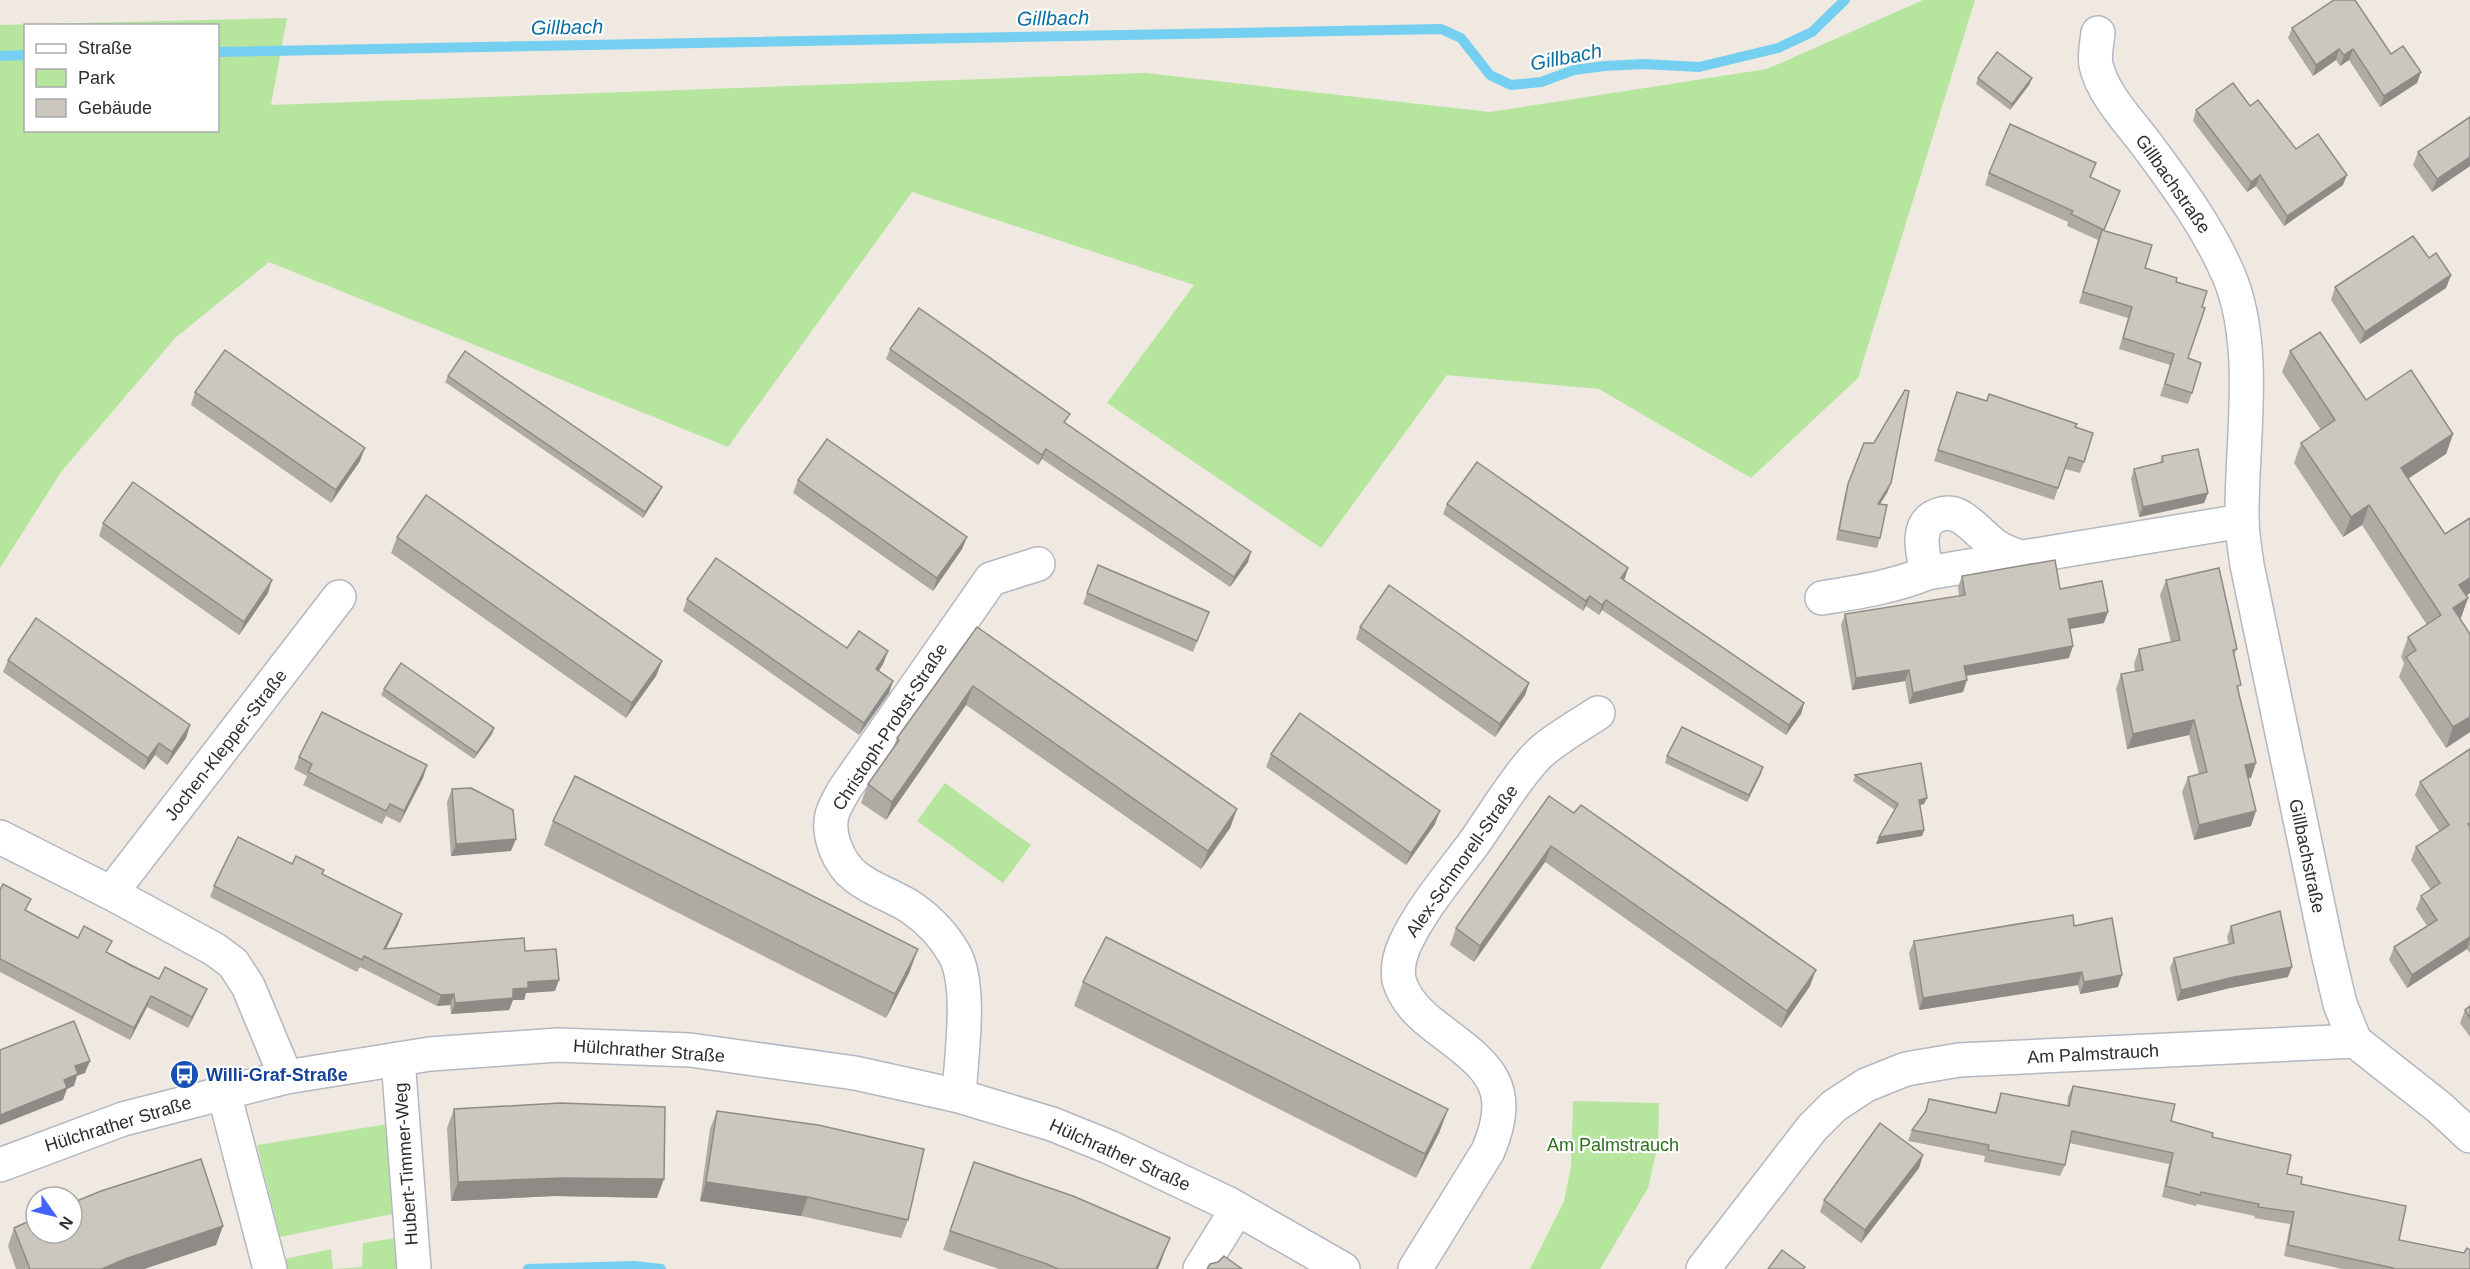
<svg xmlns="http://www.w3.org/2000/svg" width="2470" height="1269" font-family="Helvetica,sans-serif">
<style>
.green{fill:#b6e59e;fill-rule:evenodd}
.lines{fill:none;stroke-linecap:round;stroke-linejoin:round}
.stream{stroke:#75cff0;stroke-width:10}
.minor-casing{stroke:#b4b7c1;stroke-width:36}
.minor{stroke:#fff;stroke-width:33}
.wall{fill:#afaba4}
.shaded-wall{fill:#8e8b86}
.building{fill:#cbc7bf;stroke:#8e8b86;stroke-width:1.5}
.labels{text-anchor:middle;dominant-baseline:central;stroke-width:4.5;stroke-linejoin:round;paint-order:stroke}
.street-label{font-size:18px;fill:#2e2e2e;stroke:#fff}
.transit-label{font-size:18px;font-weight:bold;fill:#164399;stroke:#fff;text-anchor:start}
.park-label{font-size:18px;fill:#2c6e1b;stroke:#fff}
.water-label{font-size:20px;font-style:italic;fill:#0d6fa3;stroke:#fff}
</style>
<rect width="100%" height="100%" fill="#efe9e1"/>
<g class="green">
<path d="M1923 0H1975L1858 378 1751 478 1599 389 1447 375 1321 548 1107 403 1194 285 912 192 728 447 269 262 175 338 61 472 0 568V25L287 18 271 105 1145 73 1490 112 1767 69ZM26 26H218V130H26Z"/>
<path d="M945 783 1031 845 1003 883 917 821Z"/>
<path d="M1573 1101 1659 1103 1658 1144 1648 1188 1600 1269H1530L1564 1201 1571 1166Z"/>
<path d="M388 1124 392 1214 280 1237 257 1145Z"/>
<path d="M402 1237 398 1269H278L276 1261 331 1249 333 1269 362 1267 363 1243Z"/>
</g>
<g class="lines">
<g class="stream">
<path d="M218 52 1441 29 1461 38 1490 75 1511 85 1541 82 1574 70 1604 66 1644 64 1699 67 1778 48 1812 32 1845 0"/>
<path d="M0 56 26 55"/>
<path d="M528 1269 634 1266 661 1269"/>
</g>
<defs>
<g id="minor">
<path d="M2098 33C2097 43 2094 55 2096 65 2103 95 2129 121 2147 145 2178 187 2208 227 2229 276 2259 347 2241 444 2242 519 2242 534 2245 550 2247 565L2328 953 2340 1004 2355 1041 2440 1108 2470 1136"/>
<path d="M1927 573C1923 554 1914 524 1938 515 1946 512 1954 513 1961 517 1974 525 1984 538 1997 547 2005 552 2014 555 2023 558"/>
<path d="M1822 598C1858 592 1893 587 1927 573L2242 521"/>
<path d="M0 837 111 893 214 949 233 963 248 986 286 1077"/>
<path d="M111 893 339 597"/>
<path d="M398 1059 414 1269"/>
<path d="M224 1093 270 1269"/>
<path d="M959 1096C961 1057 972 988 955 955 945 937 929 920 912 908 894 896 872 890 856 877 839 864 827 836 832 815 834 807 840 798 844 790L991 579 1038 564"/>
<path d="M0 1165 123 1119 286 1077 430 1054 558 1045 690 1050 855 1073 959 1096 1052 1124 1109 1147 1229 1204 1343 1269"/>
<path d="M1200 1269 1237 1209"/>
<path d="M1415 1269 1488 1151C1518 1080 1482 1063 1431 1023 1417 1012 1404 998 1399 980 1397 968 1400 955 1405 944 1421 909 1451 874 1474 843 1494 815 1512 783 1535 758 1548 743 1580 725 1598 713"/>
<path d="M1703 1269 1812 1128 1834 1106 1866 1085 1906 1069 1959 1060 2355 1041"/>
</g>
</defs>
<use href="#minor" class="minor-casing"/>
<use href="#minor" class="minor"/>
</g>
<g class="wall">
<path d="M2292 28 2391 54 2421 72 2417 83 2380 107 2349 60 2340 66 2336 60 2313 76 2288 38Z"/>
<path d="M1978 78H2032L2029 85 2010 110 1976 84Z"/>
<path d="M2250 106 2296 149 2343 185 2284 226 2256 186 2247 192 2193 121 2196 110Z"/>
<path d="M2470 117V166L2432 192 2413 165 2418 152Z"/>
<path d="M1989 173 2090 177 2116 202 2104 230 2145 268 2176 282 2188 358 2192 393 2188 404 2160 396 2170 365 2119 349 2128 318 2079 303 2098 240 2067 226 2068 222 1985 185Z"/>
<path d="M2429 258 2451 275 2446 288 2360 344 2331 300 2335 287Z"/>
<path d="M890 349 1067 424 1248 562 1230 587 1042 459 1038 465 886 359Z"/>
<path d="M2290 351 2366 400 2453 434 2446 454 2408 478 2445 534 2470 518V593L2466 596 2468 598 2460 619 2470 634V732L2446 748 2399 677 2404 663 2401 657 2408 637 2427 625 2362 525 2343 537 2294 463 2301 443 2321 430 2282 372Z"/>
<path d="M448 376 659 493 643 518 445 382Z"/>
<path d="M195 392 360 461 331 503 191 405Z"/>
<path d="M1957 392 2075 427 2084 462 2080 473 2065 469 2054 500 1934 461Z"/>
<path d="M1864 443 1891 483 1887 493 1880 504V538L1877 548 1836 540 1845 494Z"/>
<path d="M2162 456 2208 493 2204 503 2139 517 2131 479 2134 469 2160 463Z"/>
<path d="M798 480 967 537 962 549 933 591 793 493Z"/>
<path d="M1447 504 1628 568 1624 580 1804 703 1801 714 1786 735 1602 610 1599 615 1586 606 1583 611 1443 514Z"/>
<path d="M103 523 268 593 239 635 99 536Z"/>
<path d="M397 537 662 661 656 676 626 718 391 553Z"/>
<path d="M1962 576 2060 589 2104 623 2070 629 2069 658 1966 676 1963 692 1909 704 1905 681 1852 690 1841 625 1845 614 1959 596 1958 587Z"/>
<path d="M2166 580 2237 649 2234 656 2251 778H2248L2251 826 2194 840 2182 792 2188 777 2199 774 2189 735 2127 749 2116 689 2121 674 2135 672 2134 664 2139 649 2171 642 2160 595Z"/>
<path d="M1087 593 1209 612 1193 652 1083 604Z"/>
<path d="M687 599 847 648 888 651 883 664 879 671 893 681 889 693 859 735 683 611Z"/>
<path d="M977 627 1237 809 1230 828 1201 869 966 705 886 820 861 803 868 784 893 748 897 738Z"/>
<path d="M1360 627 1529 683 1525 695 1495 737 1356 639Z"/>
<path d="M8 660 190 725 186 738 167 765 155 755 144 770 3 672Z"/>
<path d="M384 689 494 728 492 734 474 759 381 695Z"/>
<path d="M2470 749V953L2467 949 2407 988 2389 960 2394 947 2427 926 2416 909 2421 896 2431 890 2411 860 2416 847 2439 831 2415 795 2420 782Z"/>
<path d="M1271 754 1435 824 1406 865 1266 767Z"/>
<path d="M1667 756 1763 767 1747 802 1665 763Z"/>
<path d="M299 757 427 765 423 778 400 823 386 816 382 824 303 785 307 776 294 769Z"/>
<path d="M1855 775 1927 798 1924 804 1920 805 1924 830 1922 836 1876 844 1895 810 1853 781Z"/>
<path d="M452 789 511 851 451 856 447 802Z"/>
<path d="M1549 796 1810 986 1781 1028 1545 862 1474 962 1450 945 1456 928Z"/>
<path d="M553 821 918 949 909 973 886 1018 544 845Z"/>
<path d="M292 864 323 874 402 914 398 925 386 949 525 951 555 991 526 993 524 1000H513L509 1010 451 1014 450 1005 437 1006 360 967 357 972 210 897 214 886Z"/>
<path d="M0 890 26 911 202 1000 188 1028 147 1007 130 1040 0 972Z"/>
<path d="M2074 926 2118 987 2080 994 2078 985 1919 1010 1909 953 1914 941Z"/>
<path d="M2231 926 2288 977 2230 988 2177 1001 2170 968 2174 958 2229 945 2227 937Z"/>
<path d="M1083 982 1448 1109 1439 1133 1416 1178 1074 1006Z"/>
<path d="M2470 1006V1037L2460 1023 2465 1010Z"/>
<path d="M2073 1086 2171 1121 2212 1137 2287 1174 2301 1184 2399 1240 2470 1269H2342L2284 1256 2290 1224 2254 1218 2255 1216 2197 1204 2196 1206 2162 1197 2169 1164 2069 1143 2065 1165 2060 1176 1984 1162 1985 1156 1908 1141 1912 1130 1924 1114 1929 1099 1995 1112 2001 1093 2067 1106 2068 1097Z"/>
<path d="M454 1109 657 1198 555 1196 451 1201 447 1128Z"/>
<path d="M717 1111 908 1220 901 1238 801 1216 700 1201 710 1129Z"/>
<path d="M1923 1155 1919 1168 1861 1243 1820 1212 1824 1200Z"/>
<path d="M974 1162 1163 1257 1158 1269H999L943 1250Z"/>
<path d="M223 1226 216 1245 144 1269H16L8 1246 14 1228Z"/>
</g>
<g class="shaded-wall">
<path d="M2339 49 2336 60 2313 76 2316 65Z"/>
<path d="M2353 49 2349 60 2340 66 2344 55Z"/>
<path d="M2421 72 2417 83 2380 107 2384 96Z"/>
<path d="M2032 78 2029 85 2010 110 2012 104Z"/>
<path d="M2470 157V166L2432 192 2437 179Z"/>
<path d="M2260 175 2256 186 2247 192 2251 182Z"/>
<path d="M2347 175 2343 185 2284 226 2287 216Z"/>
<path d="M2451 275 2446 288 2360 344 2365 332Z"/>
<path d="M2453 434 2446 454 2394 488 2401 468Z"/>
<path d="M365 448 360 461 331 503 336 490Z"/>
<path d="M1046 449 1042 459 1038 465 1042 455Z"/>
<path d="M1891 483 1887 493 1874 513 1878 504Z"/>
<path d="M662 487 659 493 643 518 645 512Z"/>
<path d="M2208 493 2204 503 2139 517 2143 507Z"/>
<path d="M2369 505 2362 525 2343 537 2351 517Z"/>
<path d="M967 537 962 549 933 591 937 578Z"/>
<path d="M1251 552 1248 562 1230 587 1234 577Z"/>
<path d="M1628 568 1625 578 1618 588 1621 578Z"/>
<path d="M2470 578V593L2452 605 2459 585Z"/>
<path d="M272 580 268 593 239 635 244 622Z"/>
<path d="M1590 596 1586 606 1583 611 1586 601Z"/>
<path d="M2468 598 2461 618 2446 628 2453 608Z"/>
<path d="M1606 600 1602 610 1599 615 1602 605Z"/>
<path d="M2108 612 2104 623 2064 630 2068 619Z"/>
<path d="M2073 646 2069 658 1959 677 1964 666Z"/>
<path d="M888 651 883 664 872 681 876 669Z"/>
<path d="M662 661 656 676 626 718 632 703Z"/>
<path d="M1909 670 1905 681 1852 690 1856 678Z"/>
<path d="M1967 680 1963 692 1909 704 1913 693Z"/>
<path d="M893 681 889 693 859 735 864 723Z"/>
<path d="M1529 683 1525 695 1495 737 1500 724Z"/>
<path d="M973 686 966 705 886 820 892 802Z"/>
<path d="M1804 703 1801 714 1786 735 1789 725Z"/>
<path d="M2470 717V732L2446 748 2453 727Z"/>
<path d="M2194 720 2189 735 2127 749 2133 734Z"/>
<path d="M190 725 186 738 167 765 172 752Z"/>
<path d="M494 728 492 734 474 759 477 753Z"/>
<path d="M159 743 155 755 144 770 148 758Z"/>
<path d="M2256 763 2251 778 2240 780 2245 765Z"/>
<path d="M427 765 423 778 400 823 404 811Z"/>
<path d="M1763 767 1761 774 1747 802 1749 795Z"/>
<path d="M1927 798 1924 804 1916 806 1919 800Z"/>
<path d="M1237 809 1230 828 1201 869 1208 851Z"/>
<path d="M1440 811 1435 824 1406 865 1411 853Z"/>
<path d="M2256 811 2251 826 2194 840 2199 825Z"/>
<path d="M1924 830 1922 836 1876 844 1879 837Z"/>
<path d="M516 839 511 851 451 856 456 844Z"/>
<path d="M1551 846 1545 862 1474 962 1480 946Z"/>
<path d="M402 914 398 925 380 960 384 949Z"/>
<path d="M2470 937V940L2467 949 2407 988 2412 975Z"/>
<path d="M918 949 909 973 886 1018 895 994Z"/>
<path d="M2292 967 2288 977 2230 988 2177 1001 2181 990 2234 977Z"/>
<path d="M1816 970 1810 986 1781 1028 1787 1011Z"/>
<path d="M2082 972 2078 985 1919 1010 1923 998Z"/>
<path d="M2122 975 2118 987 2080 994 2084 982Z"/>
<path d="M559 980 555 991 526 993 524 1000H513L509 1010 451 1014 455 1003 528 982Z"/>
<path d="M207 989 202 1000 188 1028 192 1017Z"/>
<path d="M454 994 450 1005 437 1006 441 995Z"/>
<path d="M151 996 147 1007 130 1040 134 1028Z"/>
<path d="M90 1061 85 1073 77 1076 74 1086 67 1089 63 1100 0 1125V1115L64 1080 75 1066Z"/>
<path d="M1448 1109 1439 1133 1416 1178 1425 1154Z"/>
<path d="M1923 1155 1919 1168 1861 1243 1865 1230Z"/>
<path d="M562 1178 664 1179 657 1198 555 1196 451 1201 458 1182Z"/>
<path d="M706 1182 808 1197 801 1216 700 1201Z"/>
<path d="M223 1226 216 1245 144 1269H102L125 1259Z"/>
<path d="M1170 1238 1158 1269H1156Z"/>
</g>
<g class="building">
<path d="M2334 0H2355L2391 54 2403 46 2421 72 2384 96 2353 49 2344 55 2339 49 2316 65 2292 28Z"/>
<path d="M1997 52 2032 78 2012 104 1978 78Z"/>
<path d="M2233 83 2250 106 2258 100 2296 149 2318 134 2347 175 2287 216 2260 175 2251 182 2196 110Z"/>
<path d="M2470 117V157L2437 179 2418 152Z"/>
<path d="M2010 124 2096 163 2090 177 2120 191 2104 230 2071 214 2073 211 1989 173Z"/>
<path d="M2102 230 2152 245 2145 268 2177 278 2176 282 2207 291 2202 307 2205 308 2188 358 2201 363 2192 393 2165 384 2174 354 2123 338 2132 307 2083 292Z"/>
<path d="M2413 236 2429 258 2436 253 2451 275 2365 332 2335 287Z"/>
<path d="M919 308 1070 414 1064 422 1251 552 1234 577 1046 449 1042 455 890 349Z"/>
<path d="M2320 332 2366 400 2411 370 2453 434 2401 468 2445 534 2470 518V578L2459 585 2468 598 2453 608 2470 634V717L2453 727 2406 657 2416 650 2408 637 2441 615 2369 505 2351 517 2301 443 2335 420 2290 351Z"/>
<path d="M225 350 365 448 336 490 195 392Z"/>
<path d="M465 351 662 487 645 512 448 376Z"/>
<path d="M1905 390 1909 391 1891 483 1878 504 1887 505 1880 538 1839 530 1848 484 1864 443H1874Z"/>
<path d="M1957 392 1987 401 1989 394 2077 424 2075 427 2093 433 2084 462 2069 457 2058 488 1938 450Z"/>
<path d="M827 439 967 537 937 578 798 480Z"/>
<path d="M2198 449 2208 493 2143 507 2134 469 2163 462 2162 456Z"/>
<path d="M1477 462 1628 568 1621 578 1804 703 1789 725 1606 600 1602 605 1590 596 1586 601 1447 504Z"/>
<path d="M133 482 272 580 244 622 103 523Z"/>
<path d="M426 495 662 661 632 703 397 537Z"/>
<path d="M716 558 847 648 859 631 888 651 876 669 893 681 864 723 687 599Z"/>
<path d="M2055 560 2060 589 2102 581 2108 612 2068 619 2073 646 1964 666 1967 680 1913 693 1909 670 1856 678 1845 614 1965 595 1962 576Z"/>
<path d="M1098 565 1209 612 1197 641 1087 593Z"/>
<path d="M2219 568 2237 649 2233 650 2241 685 2237 686 2256 763 2245 765 2256 811 2199 825 2188 777 2207 772 2194 720 2133 734 2121 674 2143 670 2139 649 2180 640 2166 580Z"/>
<path d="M1389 585 1529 683 1500 724 1360 627Z"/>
<path d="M36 618 190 725 172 752 159 743 148 758 8 660Z"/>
<path d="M977 627 1237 809 1208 851 973 686 892 802 868 784 899 740 897 738Z"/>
<path d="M401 663 494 728 477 753 384 689Z"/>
<path d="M322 712 427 765 404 811 390 804 386 811 308 772 312 764 299 757Z"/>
<path d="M1300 713 1440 811 1411 853 1271 754Z"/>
<path d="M1682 727 1763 767 1749 795 1667 756Z"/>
<path d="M2470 749V823L2468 824 2470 827V937L2412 975 2394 947 2437 920 2421 896 2440 883 2416 847 2449 825 2420 782Z"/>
<path d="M1921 763 1927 798 1919 800 1924 830 1879 837 1898 804 1855 775Z"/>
<path d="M575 776 918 949 895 994 553 821Z"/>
<path d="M471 788 513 810 516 839 456 844 452 789Z"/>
<path d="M1549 796 1574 813 1581 805 1816 970 1787 1011 1551 846 1480 946 1456 928Z"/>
<path d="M238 837 292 864 296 856 324 870 322 874 402 914 384 949 524 938 525 951 556 949 559 980 528 982V988L513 989V998L455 1003 454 994 441 995 364 956 362 960 214 886Z"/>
<path d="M3 884 31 899 25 910 51 924 78 938 84 926 112 941 106 952 132 966 159 979 165 967 207 989 192 1017 151 996 134 1028 0 959V890Z"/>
<path d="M2280 911 2292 967 2234 977 2181 990 2174 958 2234 943 2231 926Z"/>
<path d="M2073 915 2074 926 2112 918 2122 975 2084 982 2082 972 1923 998 1914 941Z"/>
<path d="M1106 937 1448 1109 1425 1154 1083 982Z"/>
<path d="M2470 1006V1018L2465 1010Z"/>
<path d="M74 1021 90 1061 75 1066 78 1074 64 1080 67 1088 0 1115V1050Z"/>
<path d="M2073 1086 2175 1104 2171 1121 2213 1133 2212 1137 2291 1155 2287 1174 2302 1177 2301 1184 2406 1206 2399 1240 2464 1253 2467 1248 2470 1250V1269H2392L2393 1268 2288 1245 2294 1212 2258 1207 2259 1204 2201 1192 2200 1195 2166 1186 2173 1153 2072 1131 2065 1165 1988 1150 1989 1145 1912 1130 1926 1111 1929 1099 1996 1113 2001 1093 2069 1106Z"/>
<path d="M561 1103 665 1107 664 1179 562 1178 458 1182 454 1109Z"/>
<path d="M717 1111 818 1125 924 1149 908 1220 808 1197 706 1182Z"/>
<path d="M1880 1123 1923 1155 1865 1230 1824 1200Z"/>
<path d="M201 1159 223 1226 125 1259 102 1269H30L14 1228 36 1218V1233H72V1203L101 1191Z"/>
<path d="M974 1162 1073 1196 1170 1238 1156 1269H1058L1047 1264 950 1231Z"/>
<path d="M1782 1250 1805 1267 1803 1269H1768Z"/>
<path d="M1224 1256 1242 1269H1207L1210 1264 1218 1262Z"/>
</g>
<defs>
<symbol id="bus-disc" viewBox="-11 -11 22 22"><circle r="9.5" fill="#1a4fb4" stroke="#fff"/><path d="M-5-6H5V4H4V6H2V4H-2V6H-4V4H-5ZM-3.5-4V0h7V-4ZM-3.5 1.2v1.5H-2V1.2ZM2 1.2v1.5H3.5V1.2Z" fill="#fff"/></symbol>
</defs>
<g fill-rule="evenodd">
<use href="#bus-disc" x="168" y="1058" width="33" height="33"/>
</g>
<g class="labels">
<g class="street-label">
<text transform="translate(2173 184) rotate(55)">Gillbachstraße</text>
<text transform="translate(890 727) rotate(-57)">Christoph-Probst-Straße</text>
<text transform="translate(226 745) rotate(-52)">Jochen-Klepper-Straße</text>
<text transform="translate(2307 856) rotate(78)">Gillbachstraße</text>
<text transform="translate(1462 861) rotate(-55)">Alex-Schmorell-Straße</text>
<text transform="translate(649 1051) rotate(4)">Hülchrather Straße</text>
<text transform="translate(2093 1054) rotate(-3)">Am Palmstrauch</text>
<text transform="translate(118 1124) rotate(-17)">Hülchrather Straße</text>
<text transform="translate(1120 1155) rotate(24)">Hülchrather Straße</text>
<text transform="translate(406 1164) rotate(-94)">Hubert-Timmer-Weg</text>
</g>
<g class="transit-label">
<text x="206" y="1075">Willi-Graf-Straße</text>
</g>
<g class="park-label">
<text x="1613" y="1145">Am Palmstrauch</text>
</g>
<g class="water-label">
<text transform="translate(1053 18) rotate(-1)">Gillbach</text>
<text transform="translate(567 27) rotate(-1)">Gillbach</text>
<text transform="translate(1566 57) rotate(-11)">Gillbach</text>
</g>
</g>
<rect x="24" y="24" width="195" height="108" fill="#ffffff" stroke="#ababab" stroke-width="1.5"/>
<rect x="36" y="44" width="30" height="9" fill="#ffffff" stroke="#ababab" stroke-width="1.5"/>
<text x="78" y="54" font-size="18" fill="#2e2e2e">Straße</text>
<rect x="36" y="69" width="30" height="18" fill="#b6e59e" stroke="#ababab" stroke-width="1.5"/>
<text x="78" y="84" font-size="18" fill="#2e2e2e">Park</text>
<rect x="36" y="99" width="30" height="18" fill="#cbc7bf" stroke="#ababab" stroke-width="1.5"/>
<text x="78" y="114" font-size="18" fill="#2e2e2e">Gebäude</text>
<g transform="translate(54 1215) rotate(124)"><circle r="28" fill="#ffffff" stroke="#ababab" stroke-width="1.5"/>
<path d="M0-4.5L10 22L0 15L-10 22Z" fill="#4264fb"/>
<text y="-9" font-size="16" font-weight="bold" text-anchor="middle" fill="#2e2e2e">N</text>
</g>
</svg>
